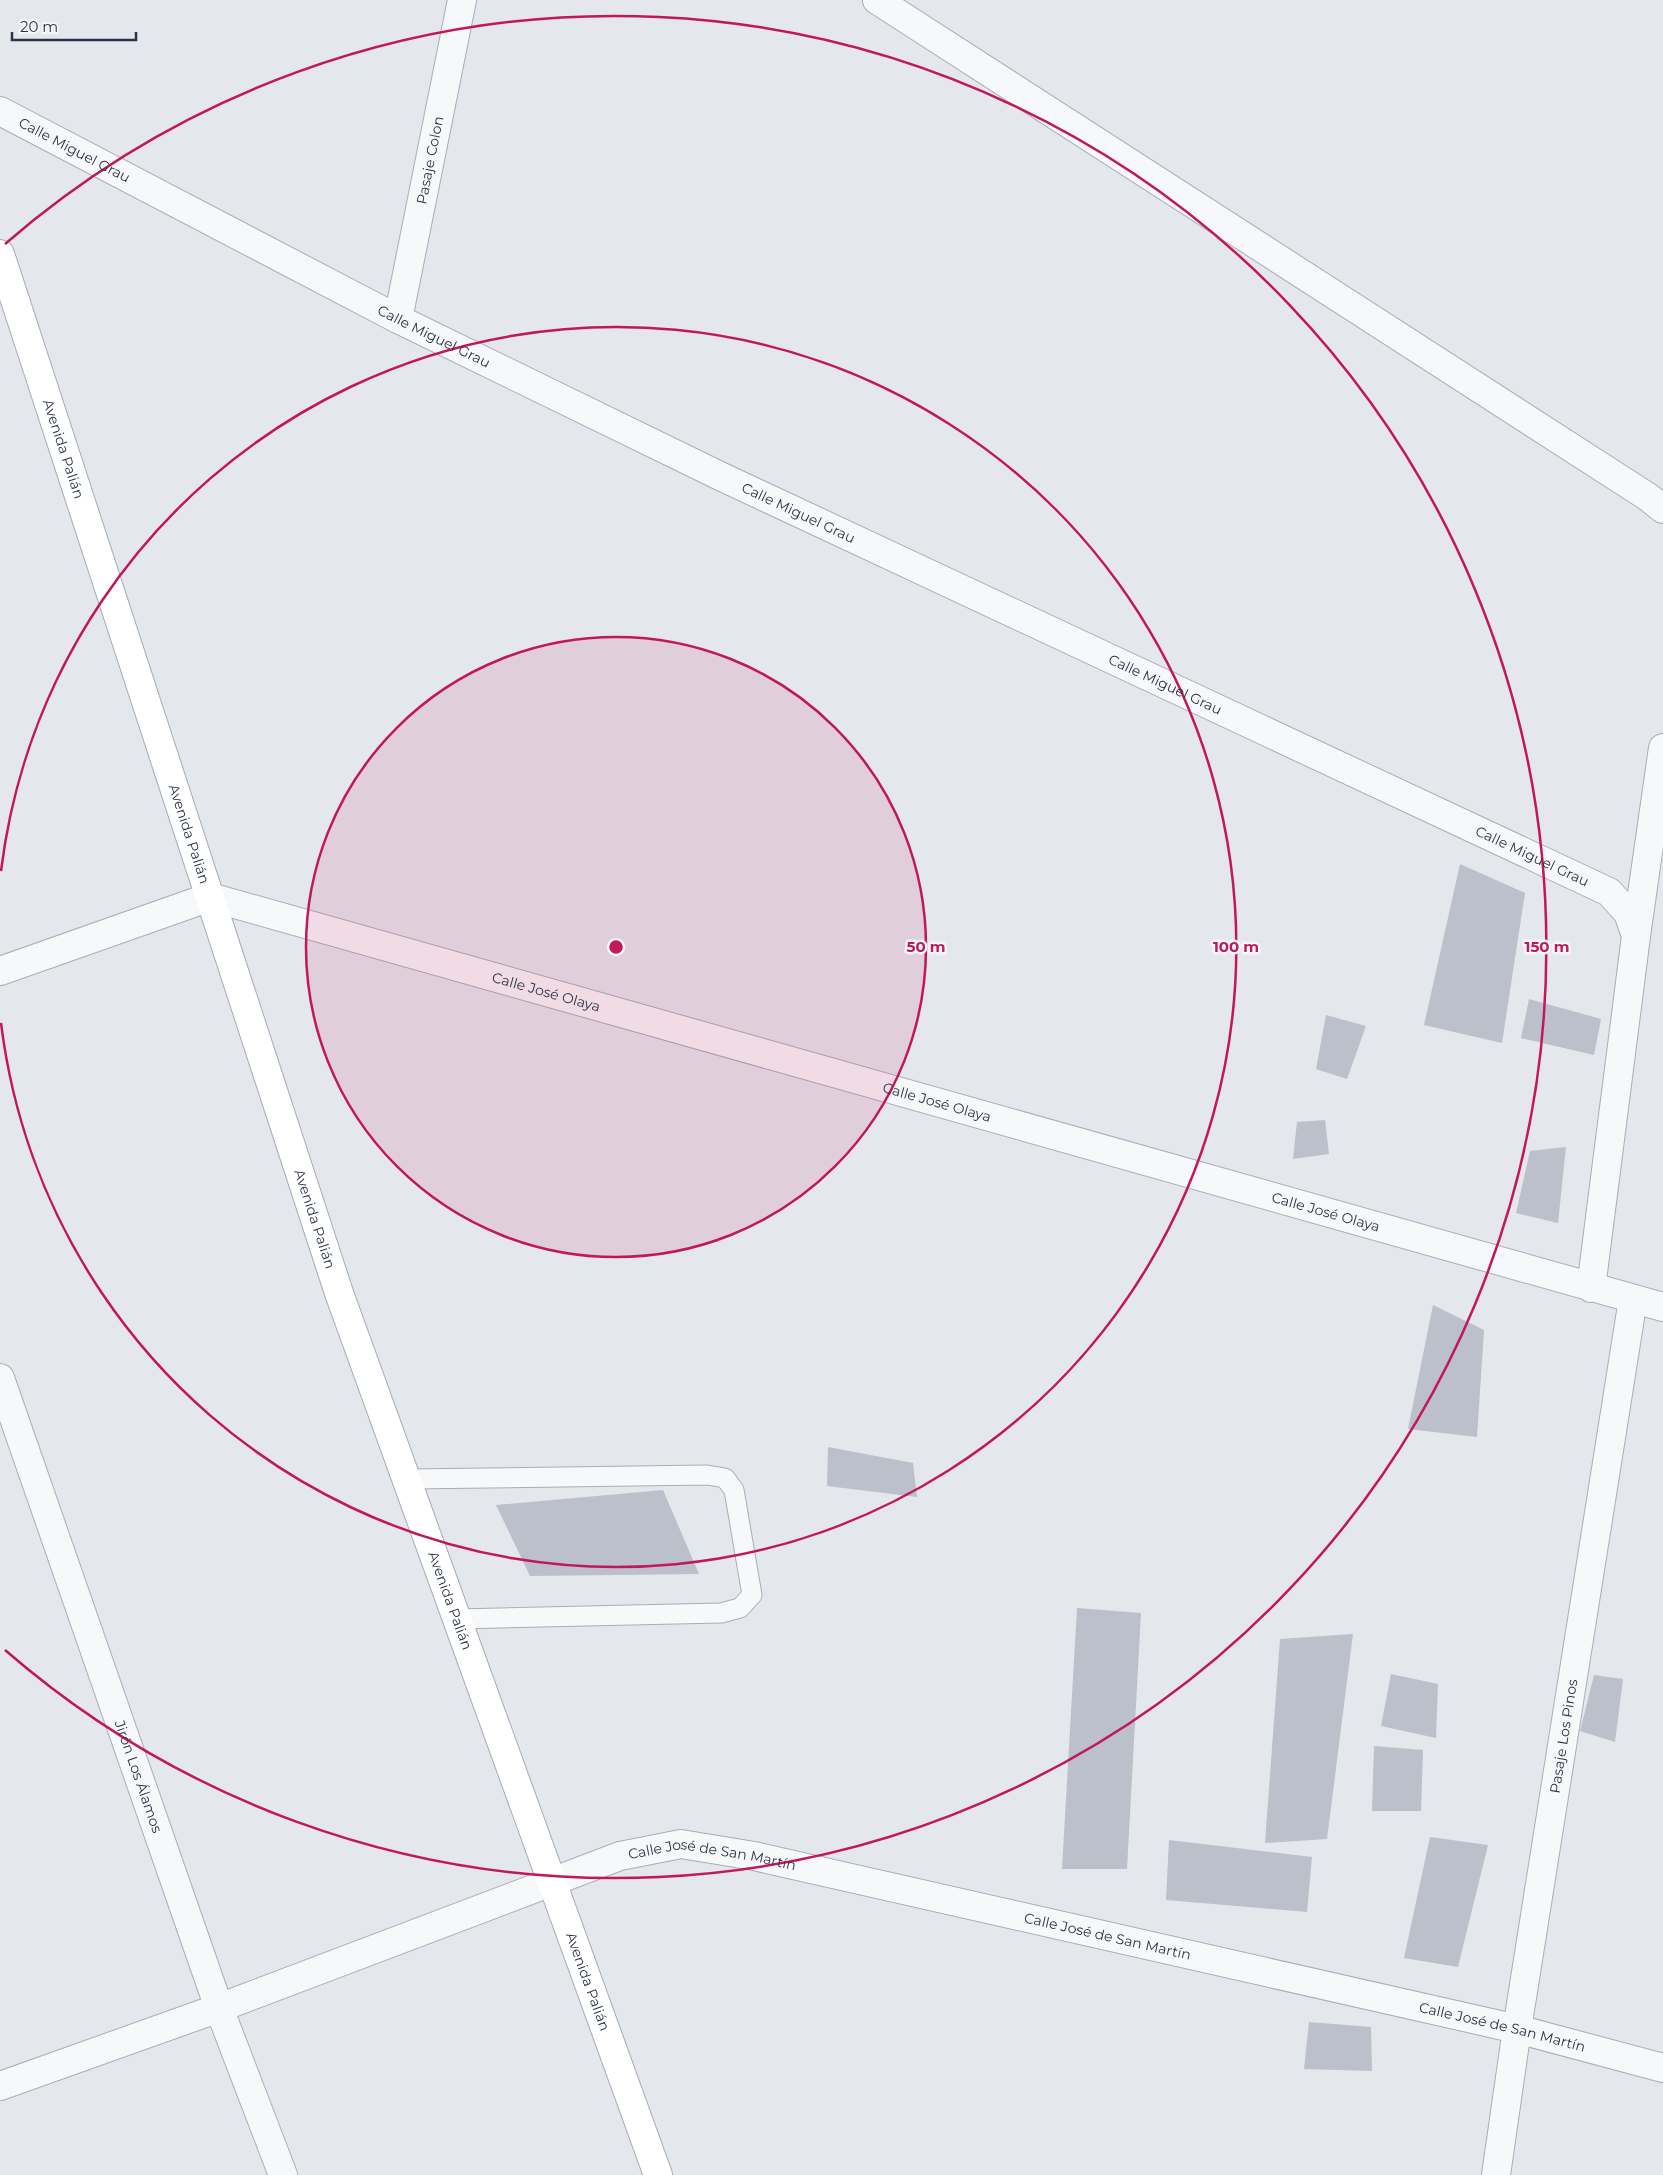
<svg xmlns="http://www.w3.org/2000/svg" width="1663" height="2175" font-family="Montserrat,sans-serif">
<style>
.building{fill:#bbc0ca}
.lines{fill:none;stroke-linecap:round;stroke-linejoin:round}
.lane-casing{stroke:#a9aeb7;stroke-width:21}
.street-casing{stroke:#a9aeb7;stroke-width:30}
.primary-casing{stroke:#a3abb8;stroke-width:30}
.lane{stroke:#f7f8fa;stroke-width:19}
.street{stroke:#f7f8fa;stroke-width:28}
.primary{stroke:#fff;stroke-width:28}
.ring{fill:none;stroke:#c2185b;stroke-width:2.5}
.labels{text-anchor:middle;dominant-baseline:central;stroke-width:5;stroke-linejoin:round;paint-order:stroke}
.street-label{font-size:14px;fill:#2b3445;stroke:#f4f6f9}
.centre{fill:#c2185b;stroke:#f4f6f9;stroke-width:2.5}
.ring-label{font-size:15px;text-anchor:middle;font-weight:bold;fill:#c2185b;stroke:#f4f6f9;stroke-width:5;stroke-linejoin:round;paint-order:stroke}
</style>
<rect width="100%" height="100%" fill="#e4e7ec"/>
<g class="building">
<path d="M1460 864 1525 893 1502 1043 1424 1025Z"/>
<path d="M1529 999 1601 1019 1594 1055 1521 1038Z"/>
<path d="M1326 1015 1366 1026 1347 1079 1316 1069Z"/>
<path d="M1325 1120 1329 1154 1293 1159 1297 1122Z"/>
<path d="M1566 1147 1558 1223 1516 1213 1530 1151Z"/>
<path d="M1433 1305 1484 1330 1477 1437 1408 1429Z"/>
<path d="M828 1447 913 1463 917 1497 827 1486Z"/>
<path d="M663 1490 699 1574 530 1576 496 1505Z"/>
<path d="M1077 1608 1141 1613 1127 1869H1062Z"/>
<path d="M1353 1634 1327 1839 1265 1843 1280 1639Z"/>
<path d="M1391 1674 1438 1684 1436 1738 1381 1726Z"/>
<path d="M1594 1675 1623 1679 1615 1742 1580 1731Z"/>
<path d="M1374 1746 1423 1750 1421 1811H1372Z"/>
<path d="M1430 1837 1488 1845 1458 1967 1404 1958Z"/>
<path d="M1169 1840 1312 1857 1307 1912 1166 1900Z"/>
<path d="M1309 2022 1371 2027 1372 2071 1304 2069Z"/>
</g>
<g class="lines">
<defs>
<path id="lane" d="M407 1479 707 1475 725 1478 734 1490 752 1595 740 1608 721 1613 458 1619"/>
<g id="street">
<path d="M877 0 1648 497 1663 509"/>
<path id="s1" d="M0 111 398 319 720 476 1609 892 1628 913 1636 936 1591 1288"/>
<path id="s2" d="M398 319 462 0"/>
<path d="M1636 936 1663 748"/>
<path id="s3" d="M0 971 210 897 1663 1307"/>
<path id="s4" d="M0 1378 219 2008 283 2175"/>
<path id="s5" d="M0 2086 219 2008 620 1856 681 1844 754 1856 1517 2029 1663 2068"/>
<path id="s6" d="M1496 2175 1517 2029 1633 1299"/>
</g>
<g id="primary">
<path id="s7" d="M0 254 339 1293 658 2175"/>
</g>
</defs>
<use href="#lane" class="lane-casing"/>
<use href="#street" class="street-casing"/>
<use href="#primary" class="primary-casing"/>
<use href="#lane" class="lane"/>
<use href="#street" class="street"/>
<use href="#primary" class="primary"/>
</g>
<circle cx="616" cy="947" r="310" fill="#c2185b" fill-opacity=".12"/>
<g class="ring">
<circle cx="616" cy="947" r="310"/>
<path d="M1 871A620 620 0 1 1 1 1023"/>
<path d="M5 244A931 931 0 1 1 5 1650"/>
</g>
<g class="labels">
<g class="street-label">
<text stroke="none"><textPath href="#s1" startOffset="84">Calle Miguel Grau</textPath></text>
<text stroke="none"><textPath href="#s2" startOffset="162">Pasaje Colon</textPath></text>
<text stroke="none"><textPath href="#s1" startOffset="489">Calle Miguel Grau</textPath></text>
<text stroke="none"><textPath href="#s7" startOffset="205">Avenida Palián</textPath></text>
<text stroke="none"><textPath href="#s1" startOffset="894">Calle Miguel Grau</textPath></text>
<text stroke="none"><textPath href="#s1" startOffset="1299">Calle Miguel Grau</textPath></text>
<text stroke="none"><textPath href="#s7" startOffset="610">Avenida Palián</textPath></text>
<text stroke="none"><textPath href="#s1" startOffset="1704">Calle Miguel Grau</textPath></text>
<text stroke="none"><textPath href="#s3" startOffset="572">Calle José Olaya</textPath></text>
<text stroke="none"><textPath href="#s3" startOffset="978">Calle José Olaya</textPath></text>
<text stroke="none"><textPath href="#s3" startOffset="1382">Calle José Olaya</textPath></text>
<text stroke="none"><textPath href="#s7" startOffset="1015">Avenida Palián</textPath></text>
<text stroke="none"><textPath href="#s7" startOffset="1420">Avenida Palián</textPath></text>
<text stroke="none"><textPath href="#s6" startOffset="444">Pasaje Los Pinos</textPath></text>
<text stroke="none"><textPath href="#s4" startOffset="422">Jirón Los Álamos</textPath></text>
<text stroke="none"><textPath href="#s5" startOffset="755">Calle José de San Martín</textPath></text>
<text stroke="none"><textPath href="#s5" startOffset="1160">Calle José de San Martín</textPath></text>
<text stroke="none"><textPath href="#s7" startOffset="1825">Avenida Palián</textPath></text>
<text stroke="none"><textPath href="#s5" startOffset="1565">Calle José de San Martín</textPath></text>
</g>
</g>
<circle cx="616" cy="947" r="8" class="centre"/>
<g class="ring-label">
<text x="926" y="952">50 m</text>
<text x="1236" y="952">100 m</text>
<text x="1547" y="952">150 m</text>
</g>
<path d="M12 32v8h124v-8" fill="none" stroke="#2b3445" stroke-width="2.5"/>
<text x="20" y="32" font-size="15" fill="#2b3445" stroke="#f4f6f9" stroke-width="4" paint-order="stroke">20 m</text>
</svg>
